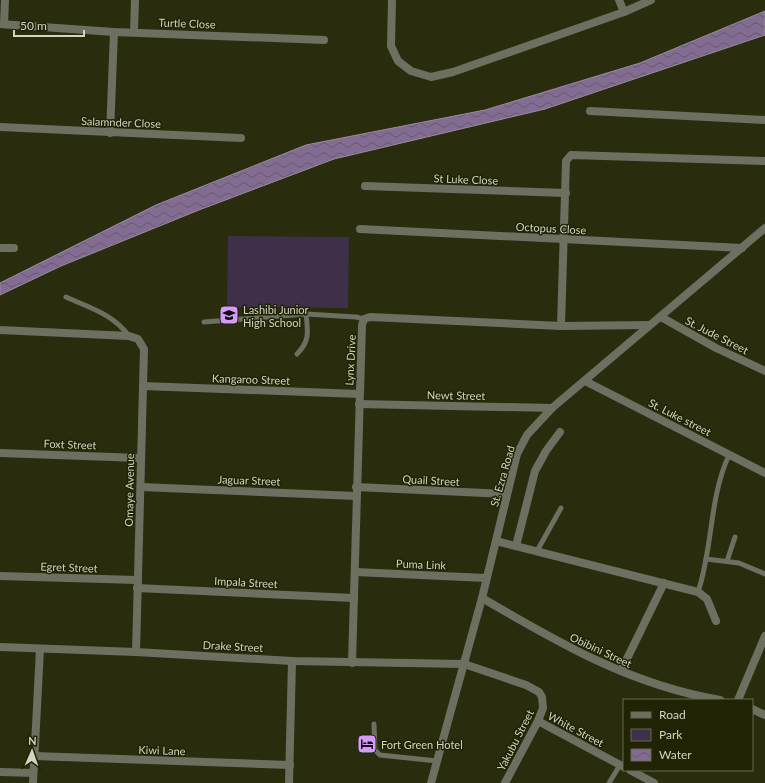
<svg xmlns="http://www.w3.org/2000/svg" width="765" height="783" font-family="Lato,sans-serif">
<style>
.park{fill:#3f3049}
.water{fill:url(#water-waves);stroke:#9a8ba0}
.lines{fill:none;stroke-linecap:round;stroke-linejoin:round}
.service{stroke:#6d6f61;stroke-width:5}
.minor{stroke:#6d6f61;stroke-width:8}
.labels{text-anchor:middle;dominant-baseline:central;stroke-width:3;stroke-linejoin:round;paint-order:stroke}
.street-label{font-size:11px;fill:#d1d4c2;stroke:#202304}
.poi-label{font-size:11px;fill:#d1d4c2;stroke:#202304;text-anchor:start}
</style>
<defs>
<pattern id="water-waves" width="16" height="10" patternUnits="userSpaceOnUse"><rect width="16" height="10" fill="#826c92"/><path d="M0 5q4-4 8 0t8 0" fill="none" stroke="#675a6f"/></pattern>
</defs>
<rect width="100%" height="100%" fill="#2a2c0e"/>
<path class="park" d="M228 236 349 237 348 308 227 307Z"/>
<path class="water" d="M765 11V35L545 109 334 159 199 210 61 266 0 295V283L156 205 306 145 485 110 640 63Z"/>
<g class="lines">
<g class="service">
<path d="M66 297C90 308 113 314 129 336"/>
<path d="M204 322 306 314 356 317 364 319"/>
<path d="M297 354C310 341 308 332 306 314"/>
<path d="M537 551 561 508"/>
<path d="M706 559 739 563 765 574"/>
<path d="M727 561 735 537"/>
<path d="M698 592C713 548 709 498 729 455"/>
<path d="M374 724 375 750 380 755 437 761"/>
<path d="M609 783 620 765"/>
</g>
<g class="minor">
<path d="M392 0 391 46 398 61 411 71 431 77 453 72 624 12 651 0"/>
<path d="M619 0 624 12"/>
<path d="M0 24 114 32 324 40"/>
<path d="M4 24 5 0"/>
<path d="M134 32 135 0"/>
<path d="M590 111 765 120"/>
<path d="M0 127 241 138"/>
<path d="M110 133 114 32"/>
<path d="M365 186 566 193"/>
<path d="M360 229 742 248"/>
<path d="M0 248H14"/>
<path d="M661 317 716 348 765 371"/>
<path d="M561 326 566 161 571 155 765 161"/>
<path d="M0 330 129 336 138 339 144 349 136 652"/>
<path d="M585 381 765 473"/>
<path d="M143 386 359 394"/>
<path d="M359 404 552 408"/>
<path d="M0 453 140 458"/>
<path d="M141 487 356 496"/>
<path d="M356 487 506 494"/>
<path d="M496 541 698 592 707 599 716 621"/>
<path d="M516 546 535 471 546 451 560 432"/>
<path d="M355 572 486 578"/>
<path d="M0 576 137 580"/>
<path d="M137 588 354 598"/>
<path d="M482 598C559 643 631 685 720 700"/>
<path d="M0 647 136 652 292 661 464 664 526 685 539 692 542 697 543 708 538 721 505 783"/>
<path d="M352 663 362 325 364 319 370 317 561 326 649 325"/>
<path d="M621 671 664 583"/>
<path d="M738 700 765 636"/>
<path d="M752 709 765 715"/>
<path d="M538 721 624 767"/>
<path d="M34 756 290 765"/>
<path d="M630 770 654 783"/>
<path d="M0 772 33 773"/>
<path d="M33 783 40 649"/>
<path d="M289 783 292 661"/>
<path d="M431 783 482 598 517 454 527 435 552 408 765 228"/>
</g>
</g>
<defs>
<symbol id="school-square" viewBox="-11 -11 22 22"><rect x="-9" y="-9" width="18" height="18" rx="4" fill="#d59bfa" stroke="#202304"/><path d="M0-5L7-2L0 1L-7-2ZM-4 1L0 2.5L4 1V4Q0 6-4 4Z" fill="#111"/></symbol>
<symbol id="hotel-square" viewBox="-11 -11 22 22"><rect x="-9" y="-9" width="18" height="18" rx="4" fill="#d59bfa" stroke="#202304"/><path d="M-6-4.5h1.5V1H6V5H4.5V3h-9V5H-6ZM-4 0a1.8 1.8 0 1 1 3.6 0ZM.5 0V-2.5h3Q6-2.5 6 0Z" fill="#111"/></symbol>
</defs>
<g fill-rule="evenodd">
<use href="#school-square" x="218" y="304" width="22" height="22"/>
<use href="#hotel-square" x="356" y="733" width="22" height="22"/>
</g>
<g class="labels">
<g class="street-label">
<text transform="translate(187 23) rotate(2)">Turtle Close</text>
<text transform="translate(121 122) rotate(2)">Salamnder Close</text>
<text transform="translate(466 179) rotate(2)">St Luke Close</text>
<text transform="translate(551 228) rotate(3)">Octopus Close</text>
<text transform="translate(717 335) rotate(27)">St. Jude Street</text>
<text transform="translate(350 360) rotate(-87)">Lynx Drive</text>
<text transform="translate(251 379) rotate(2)">Kangaroo Street</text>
<text transform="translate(456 395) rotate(1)">Newt Street</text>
<text transform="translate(680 417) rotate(27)">St. Luke street</text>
<text transform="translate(70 444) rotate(2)">Foxt Street</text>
<text transform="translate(502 476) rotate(-74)">St. Ezra Road</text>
<text transform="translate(249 480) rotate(2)">Jaguar Street</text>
<text transform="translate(431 480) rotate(3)">Quail Street</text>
<text transform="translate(129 490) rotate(-89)">Omaye Avenue</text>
<text transform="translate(421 564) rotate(2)">Puma Link</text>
<text transform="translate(69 567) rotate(2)">Egret Street</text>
<text transform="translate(246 582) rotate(3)">Impala Street</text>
<text transform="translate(233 646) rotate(3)">Drake Street</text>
<text transform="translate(601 650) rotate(25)">Obibini Street</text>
<text transform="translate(576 729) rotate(28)">White Street</text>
<text transform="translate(515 740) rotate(-63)">Yakubu Street</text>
<text transform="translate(162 750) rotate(2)">Kiwi Lane</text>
</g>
<g class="poi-label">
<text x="243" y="309">Lashibi Junior<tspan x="243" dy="13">High School</tspan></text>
<text x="381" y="744">Fort Green Hotel</text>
</g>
</g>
<rect x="623" y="699" width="130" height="72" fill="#202304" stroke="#676a50"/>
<rect x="631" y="712" width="20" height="6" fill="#6d6f61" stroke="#676a50"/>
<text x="659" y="719" font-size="12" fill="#d1d4c2">Road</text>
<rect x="631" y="729" width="20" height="12" fill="#3f3049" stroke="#676a50"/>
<text x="659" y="739" font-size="12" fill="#d1d4c2">Park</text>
<rect x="631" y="749" width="20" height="12" fill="url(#water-waves)" stroke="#676a50"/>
<text x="659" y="759" font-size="12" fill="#d1d4c2">Water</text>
<g transform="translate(32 751) rotate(2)" stroke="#202304" stroke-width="3" paint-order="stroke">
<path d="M0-3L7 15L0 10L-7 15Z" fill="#d1d4c2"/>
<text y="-6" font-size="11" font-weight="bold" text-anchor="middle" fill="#d1d4c2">N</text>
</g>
<path d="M14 30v6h70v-6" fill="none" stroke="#d1d4c2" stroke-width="2"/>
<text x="20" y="30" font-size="12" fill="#d1d4c2" stroke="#202304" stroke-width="3" paint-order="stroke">50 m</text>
</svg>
